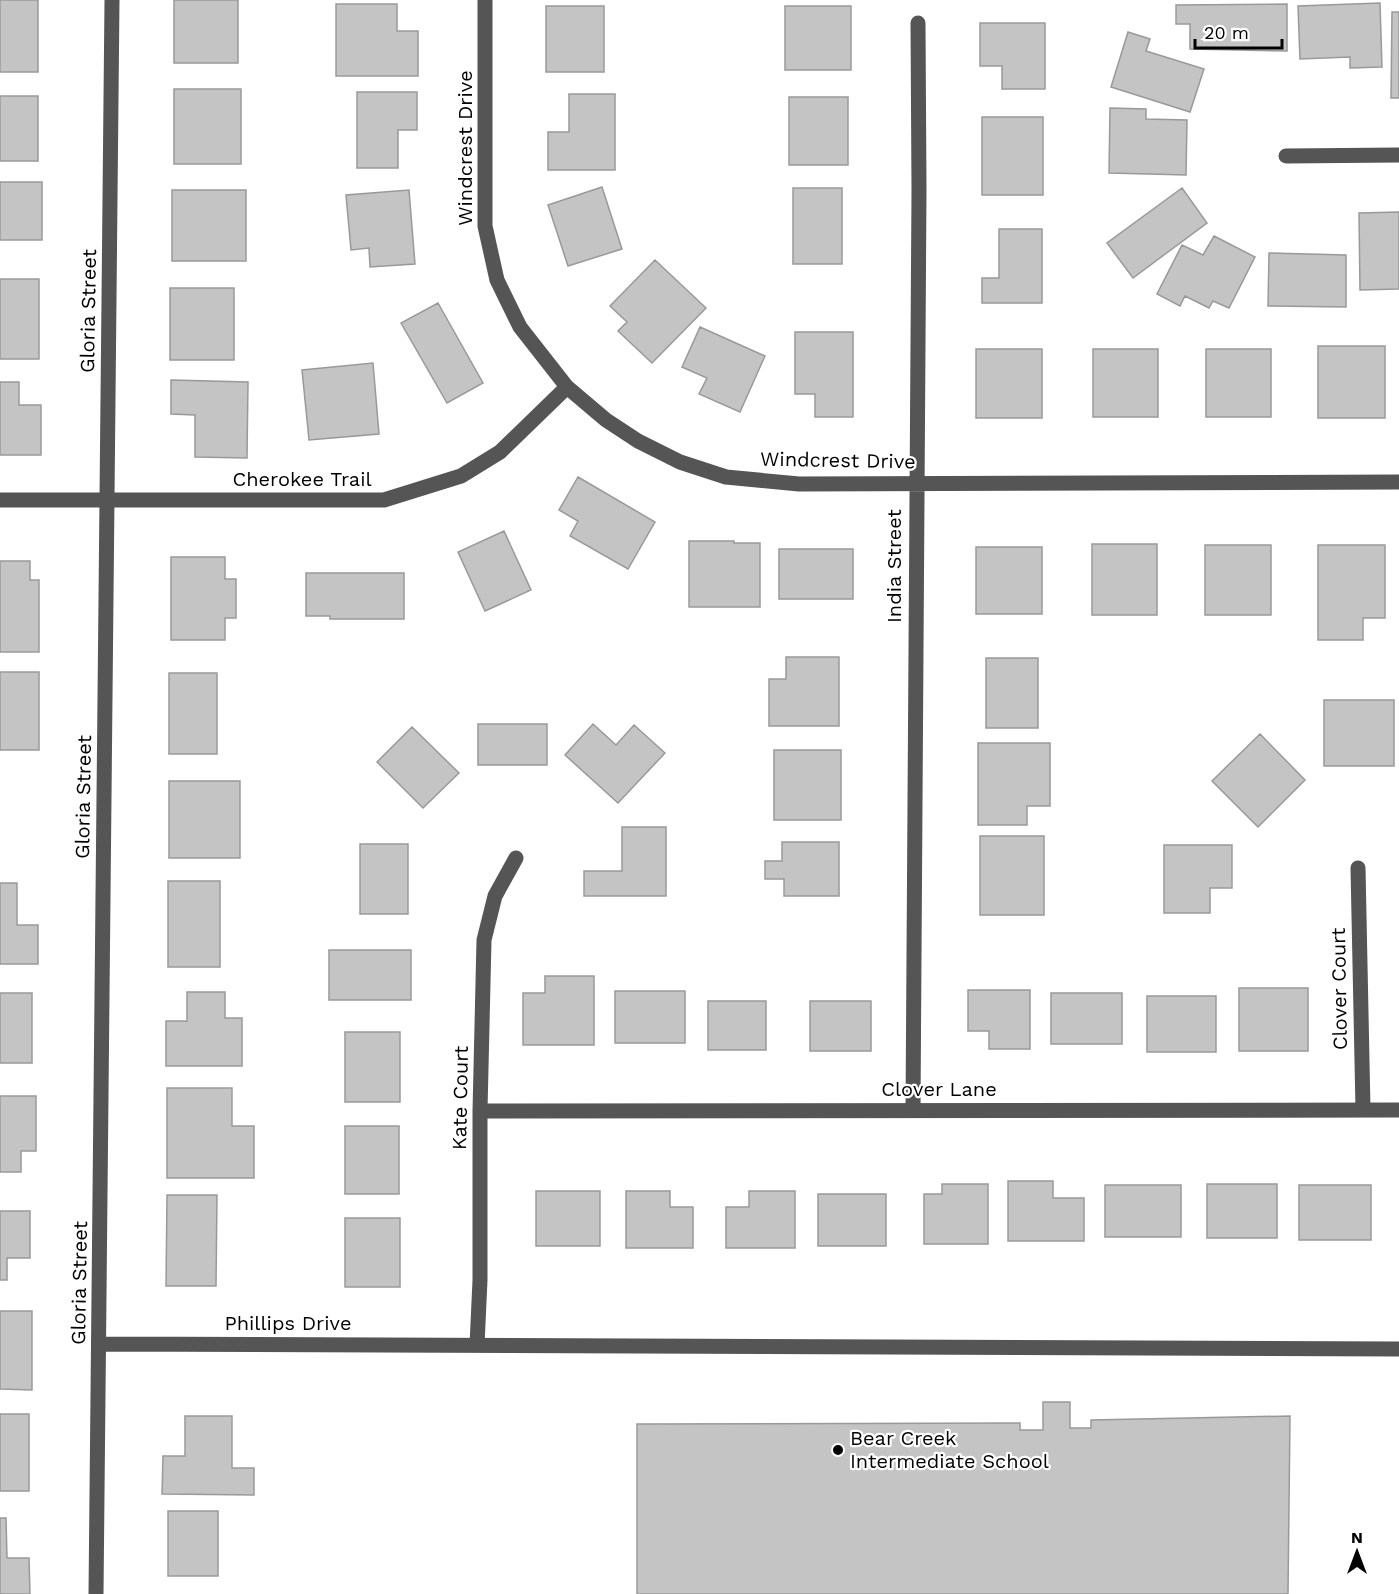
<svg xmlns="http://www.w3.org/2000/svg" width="1399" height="1594" viewBox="0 0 1399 1594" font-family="'Work Sans',sans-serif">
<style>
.building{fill:#c4c4c4;stroke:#999;stroke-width:1.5}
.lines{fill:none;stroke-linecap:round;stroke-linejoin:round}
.minor{stroke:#555;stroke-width:15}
.poi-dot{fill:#000;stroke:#fff;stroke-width:2}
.labels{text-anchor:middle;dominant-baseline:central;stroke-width:4.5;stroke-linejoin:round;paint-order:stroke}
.street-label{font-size:20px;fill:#000;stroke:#fff}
.poi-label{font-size:20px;fill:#000;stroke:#fff;text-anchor:start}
</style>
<rect width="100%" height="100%" fill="#fff"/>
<path class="building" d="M0,0H38V72H0Z
M174,0H238V63H174Z
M1380,3L1382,67L1350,68V57L1300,59L1298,6Z
M336,4H397V31H418V76H336Z
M1287,4V51L1190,49V24H1176V5Z
M546,6H604V72H546Z
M785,6H851V70H785Z
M1392,12H1399V98H1391Z
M980,23H1045V89H1002V66H980Z
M1128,32L1150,39L1146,51L1204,69L1190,112L1111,87Z
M174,89H241V164H174Z
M357,92H417V130H398V168H357Z
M569,94H615V170H548V132H569Z
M0,96H38V161H0Z
M789,97H848V165H789Z
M1110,108L1146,109V119L1187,120L1186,175L1109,173Z
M982,117H1043V195H982Z
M0,182H42V240H0Z
M602,187L622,249L568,266L548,205Z
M793,188H842V264H793Z
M1182,188L1207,223L1133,278L1107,243Z
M172,190H246V261H172Z
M409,190L415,264L370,267L369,248L351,250L346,195Z
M1399,212V289L1360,290L1359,213Z
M999,229H1042V303H982V278H999Z
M1214,236L1255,257L1229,308L1213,301L1209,308L1185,296L1180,306L1157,294L1182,245L1203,255Z
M1269,253L1346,255V307L1268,306Z
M655,260L706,308L652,363L618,331L627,322L610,306Z
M0,279H39V359H0Z
M170,288H234V360H170Z
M438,303L483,383L447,403L401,323Z
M700,327L765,356L740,412L699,394L707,378L682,367Z
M795,332H853V417H815V394H795Z
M1318,346H1385V418H1318Z
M976,349H1042V418H976Z
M1093,349H1158V417H1093Z
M1206,349H1271V417H1206Z
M373,363L379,434L309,440L302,370Z
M171,380L248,382L247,458L195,457V415L171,414Z
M0,382H19V405H41V455H0Z
M578,477L655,522L628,569L570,536L578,521L559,510Z
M504,531L531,590L485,611L458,552Z
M689,541H734V543H760V607H689Z
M1092,544H1157V615H1092Z
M1205,545H1271V615H1205Z
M1318,545H1385V618H1363V640H1318Z
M976,547H1042V614H976Z
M779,549H853V599H779Z
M171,557H225V579H236V618H225V640H171Z
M0,561H30V580H39V652H0Z
M306,573H404V619H330V616H306Z
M786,657H839V726H769V679H786Z
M986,658H1038V728H986Z
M0,672H39V750H0Z
M169,673H217V754H169Z
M1324,700H1394V766H1324Z
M478,724H547V765H478Z
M593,724L616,745L634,725L665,753L618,803L565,755Z
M412,727L459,773L423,808L377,762Z
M1260,734L1305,780L1258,827L1212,781Z
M978,743H1050V806H1027V825H978Z
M774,750H841V820H774Z
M169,781H240V858H169Z
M622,827H666V896H584V871H622Z
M980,836H1044V915H980Z
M782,842H839V896H784V879H765V861H782Z
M360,844H408V914H360Z
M1164,845H1232V888H1210V913H1164Z
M168,881H220V967H168Z
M0,883H17V925H38V964H0Z
M329,950H411V1000H329Z
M545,976H594V1045H523V993H545Z
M1239,988H1308V1051H1239Z
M968,990H1030V1049H989V1031H968Z
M615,991H685V1043H615Z
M187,992H225V1018H242V1066H166V1021H187Z
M0,993H32V1063H0Z
M1051,993H1122V1044H1051Z
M1147,996H1216V1052H1147Z
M708,1001H766V1050H708Z
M810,1001H871V1051H810Z
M345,1032H400V1102H345Z
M167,1088H232V1126H254V1178H167Z
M0,1096H36V1151H21V1172H0Z
M345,1126H399V1194H345Z
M1008,1181H1053V1198H1084V1241H1008Z
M942,1184H988V1244H924V1194H942Z
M1207,1184H1277V1238H1207Z
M1105,1185H1181V1237H1105Z
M1299,1185H1371V1240H1299Z
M536,1191H600V1246H536Z
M626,1191H670V1207H693V1248H626Z
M749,1191H795V1248H726V1207H749Z
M818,1194H886V1246H818Z
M167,1195H217L216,1286H166Z
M0,1211H30V1258H7V1280H0Z
M345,1218H400V1287H345Z
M0,1311H32V1390L0,1389Z
M1043,1402H1070V1428H1091V1420L1290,1416L1288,1594H637V1424L1020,1423V1430H1043Z
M0,1414H29V1491H0Z
M185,1416H232V1468H254V1495L162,1494L163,1456H185Z
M168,1511H218V1576H168Z
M0,1518H6L7,1558H29L30,1594H0Z"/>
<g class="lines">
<path class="minor" d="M485,0V226L497,280L520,327L567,387L606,420L638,441L680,462L726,477L799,484L1399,482
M1286,156L1399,155
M0,500H384L461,476L500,452L567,387
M1358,868L1363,1109
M913,1110L919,190L918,23
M480,1111L1399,1110
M99,1344L1399,1349
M477,1345L480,1280V1111L484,940L495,896L516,858
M96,1594L112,0"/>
</g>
<circle class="poi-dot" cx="838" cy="1450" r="6"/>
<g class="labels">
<g class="street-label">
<text transform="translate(465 148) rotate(-90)">Windcrest Drive</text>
<text transform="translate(88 311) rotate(-89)">Gloria Street</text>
<text transform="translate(838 460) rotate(1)">Windcrest Drive</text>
<text x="302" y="479">Cherokee Trail</text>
<text transform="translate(894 566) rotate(-90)">India Street</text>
<text transform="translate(83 797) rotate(-89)">Gloria Street</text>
<text transform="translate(1339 989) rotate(-91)">Clover Court</text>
<text x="939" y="1089">Clover Lane</text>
<text transform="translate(460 1098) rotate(-89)">Kate Court</text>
<text transform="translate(79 1283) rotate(-89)">Gloria Street</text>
<text x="288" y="1323">Phillips Drive</text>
</g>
<g class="poi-label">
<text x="850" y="1438">Bear Creek<tspan x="850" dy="23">Intermediate School</tspan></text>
</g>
</g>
<g transform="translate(1357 1552)" stroke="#ffffff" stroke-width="4.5" paint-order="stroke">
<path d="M0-4.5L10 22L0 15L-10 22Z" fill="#000000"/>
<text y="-9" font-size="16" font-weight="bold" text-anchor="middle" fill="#000000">N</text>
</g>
<path d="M1195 39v9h87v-9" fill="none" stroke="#000000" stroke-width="3"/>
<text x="1204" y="39" font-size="18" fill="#000000" stroke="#ffffff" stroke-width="4.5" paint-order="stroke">20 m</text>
</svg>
